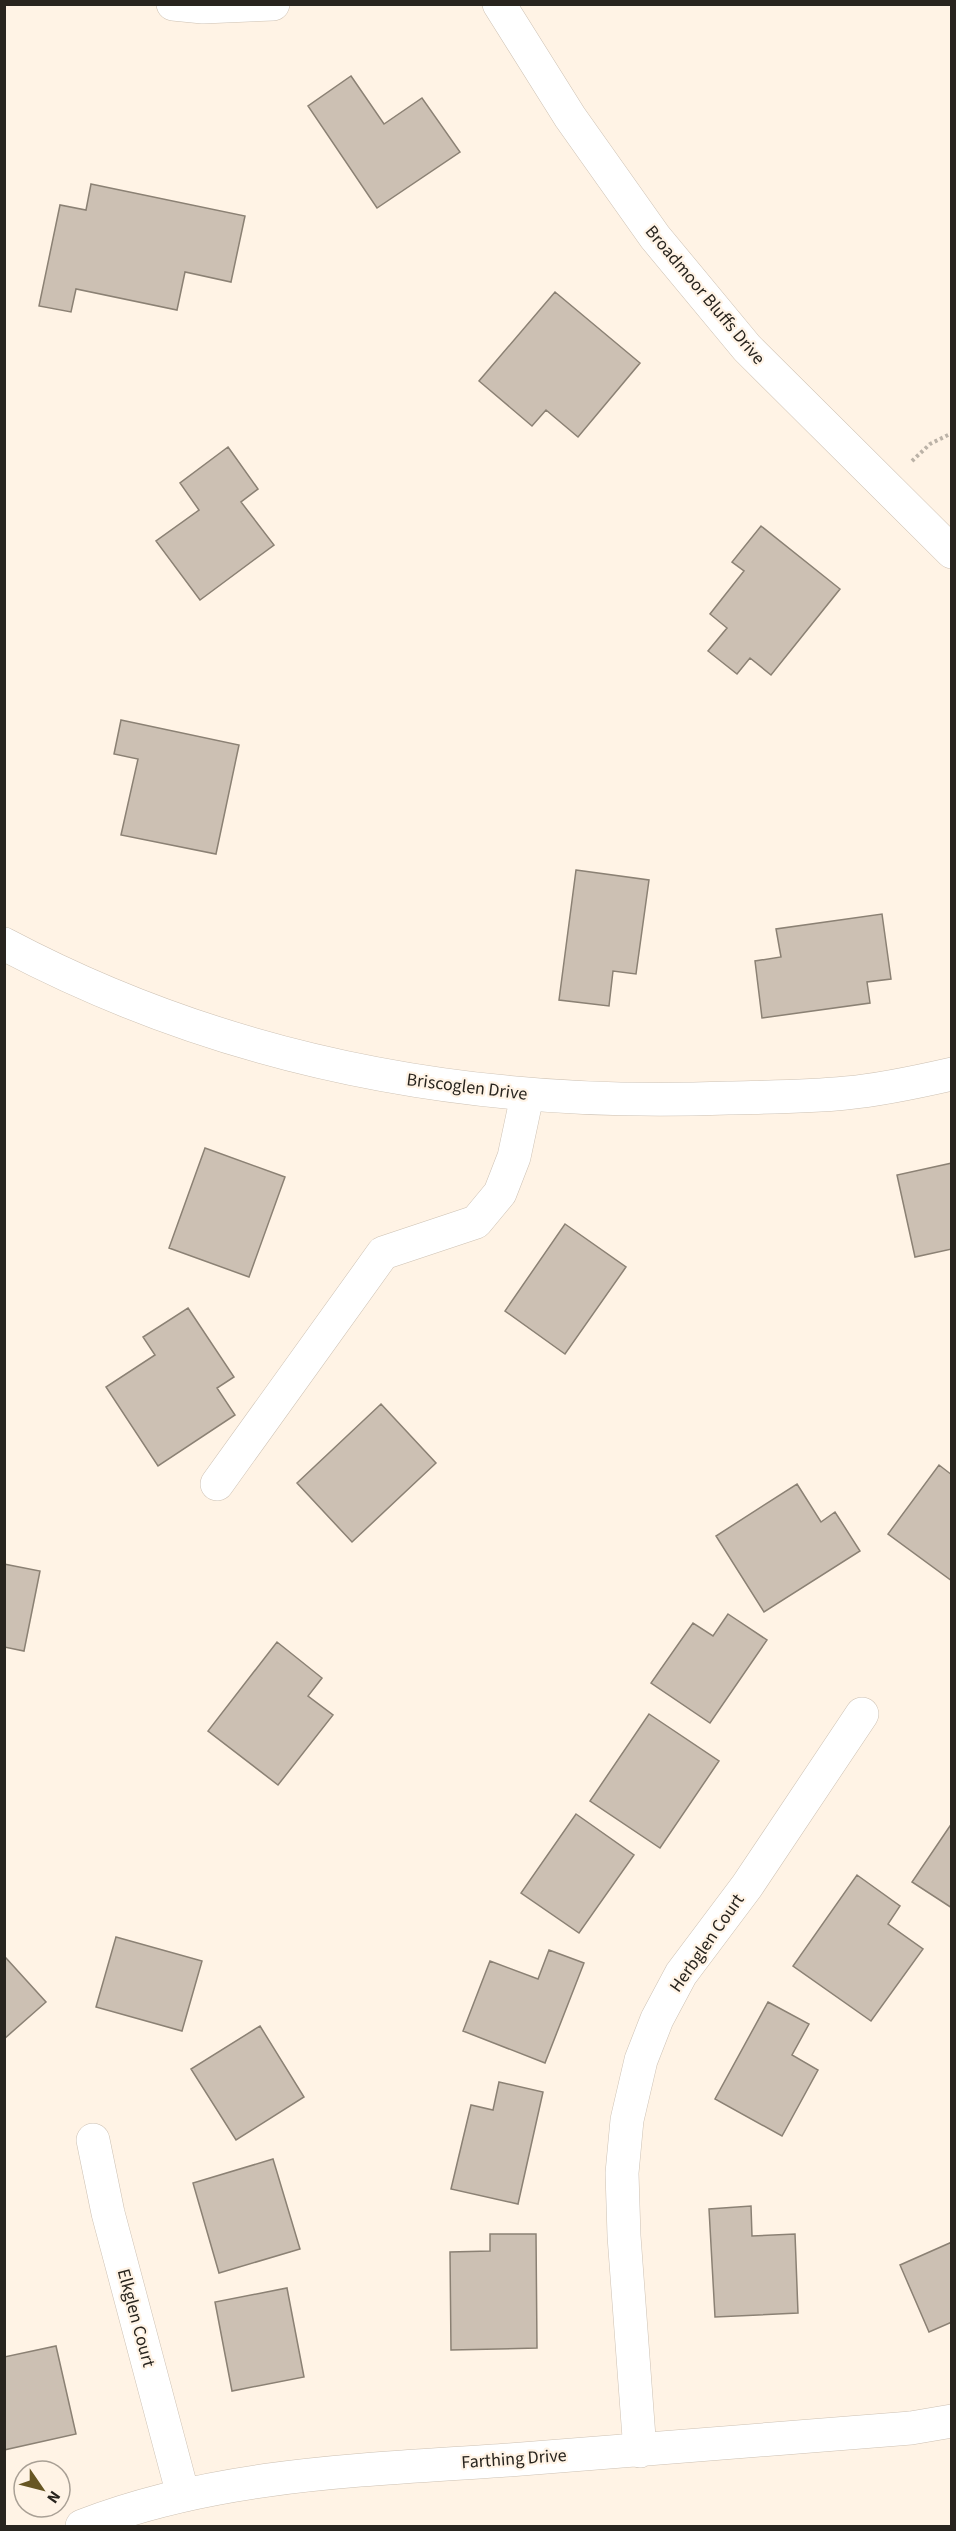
<svg xmlns="http://www.w3.org/2000/svg" width="956" height="2531" viewBox="0 0 956 2531" font-family="'Source Sans 3',sans-serif">
<style>
.building{fill:#ccc0b3;stroke:#8b8174;stroke-width:1.5}
.lines{fill:none;stroke-linecap:round;stroke-linejoin:round}
.minor-casing{stroke:#cdc1b3;stroke-width:34}
.path{stroke:#bbb2a7;stroke-width:4;stroke-dasharray:3 3;stroke-linecap:butt}
.minor{stroke:#fff;stroke-width:33}
.labels{text-anchor:middle;dominant-baseline:central;stroke-width:4.5;stroke-linejoin:round;paint-order:stroke}
.street-label{font-size:18px;fill:#28241e;stroke:#fff3e5}
</style>
<rect width="100%" height="100%" fill="#fff3e5"/>
<path class="building" d="M351,76L384,124L422,98L460,152L377,208L308,106Z
M91,184L245,216L231,282L185,272L177,310L76,289L71,312L39,306L60,205L86,210Z
M555,292L640,363L578,437L546,410L532,426L479,381Z
M228,447L258,489L241,502L274,545L200,600L156,541L199,510L180,483Z
M761,526L840,589L771,675L750,658L737,674L708,651L727,628L710,614L744,571L732,562Z
M121,720L239,745L216,854L121,835L138,759L114,754Z
M576,870L649,880L636,974L613,971L609,1006L559,1000Z
M882,914L891,979L867,982L870,1003L762,1018L755,961L781,957L776,929Z
M205,1148L285,1177L249,1277L169,1248Z
M952,1163V1249L915,1257L897,1175Z
M565,1224L626,1267L565,1354L505,1311Z
M188,1308L234,1377L217,1388L235,1415L158,1466L106,1387L155,1355L143,1337Z
M381,1404L436,1463L352,1542L297,1483Z
M939,1465L952,1475V1581L888,1534Z
M797,1484L821,1522L835,1512L860,1551L764,1612L716,1536Z
M4,1564L40,1571L24,1651L4,1647Z
M728,1614L767,1640L710,1723L651,1683L693,1623L713,1636Z
M277,1642L322,1678L308,1696L333,1715L278,1785L208,1731Z
M649,1714L719,1761L660,1848L590,1801Z
M576,1814L634,1855L579,1933L521,1893Z
M952,1823V1908L912,1882Z
M857,1875L900,1906L888,1924L923,1949L871,2021L793,1966Z
M116,1937L202,1961L182,2031L96,2007Z
M549,1950L584,1963L545,2063L463,2031L490,1961L538,1979Z
M6,1958L46,2002L4,2039V1959Z
M768,2002L809,2024L792,2055L818,2070L782,2136L715,2099Z
M260,2026L304,2097L236,2140L191,2069Z
M499,2082L543,2092L518,2204L451,2189L471,2105L493,2110Z
M273,2159L300,2249L219,2273L193,2183Z
M751,2206L752,2236L795,2234L798,2313L715,2317L709,2209Z
M490,2234H536L537,2348L451,2350L450,2252L490,2251Z
M952,2242V2322L929,2332L900,2265Z
M287,2288L304,2377L232,2391L215,2302Z
M56,2346L76,2434L4,2450V2357Z"/>
<g class="lines">
<defs>
<path id="minor" d="M173,4L203,7L273,4
M499,4L570,117L655,237L747,348L952,552
M4,944C229,1063 475,1108 728,1098C767,1097 807,1097 846,1093C881,1090 917,1082 952,1074
M217,1484L383,1253L476,1222L500,1193L514,1157L527,1096
M93,2140L108,2213L183,2495
M640,2451L624,2236L622,2173L627,2120L641,2060L657,2019L681,1974L747,1886L862,1714
M82,2526C218,2473 366,2470 509,2460C643,2450 777,2439 911,2428L952,2421"/>
</defs>
<use href="#minor" class="minor-casing"/>
<path class="path" d="M912,461L930,444L952,433"/>
<use href="#minor" class="minor"/>
</g>
<g class="labels">
<g class="street-label">
<text transform="translate(705 295) rotate(50)">Broadmoor Bluffs Drive</text>
<text transform="translate(467 1087) rotate(7)">Briscoglen Drive</text>
<text transform="translate(707 1943) rotate(-55)">Herbglen Court</text>
<text transform="translate(136 2318) rotate(75)">Elkglen Court</text>
<text transform="translate(514 2459) rotate(-4)">Farthing Drive</text>
</g>
</g>
<rect width="956" height="2531" fill="none" stroke="#28241e" stroke-width="12"/>
<g transform="translate(42 2489) rotate(125)"><circle r="28" fill="#fff3e5" stroke="#a9a095" stroke-width="1.5"/>
<path d="M0-4.5L10 22L0 15L-10 22Z" fill="#675623"/>
<text y="-9" font-size="16" font-weight="bold" text-anchor="middle" fill="#28241e">N</text>
</g>
</svg>
